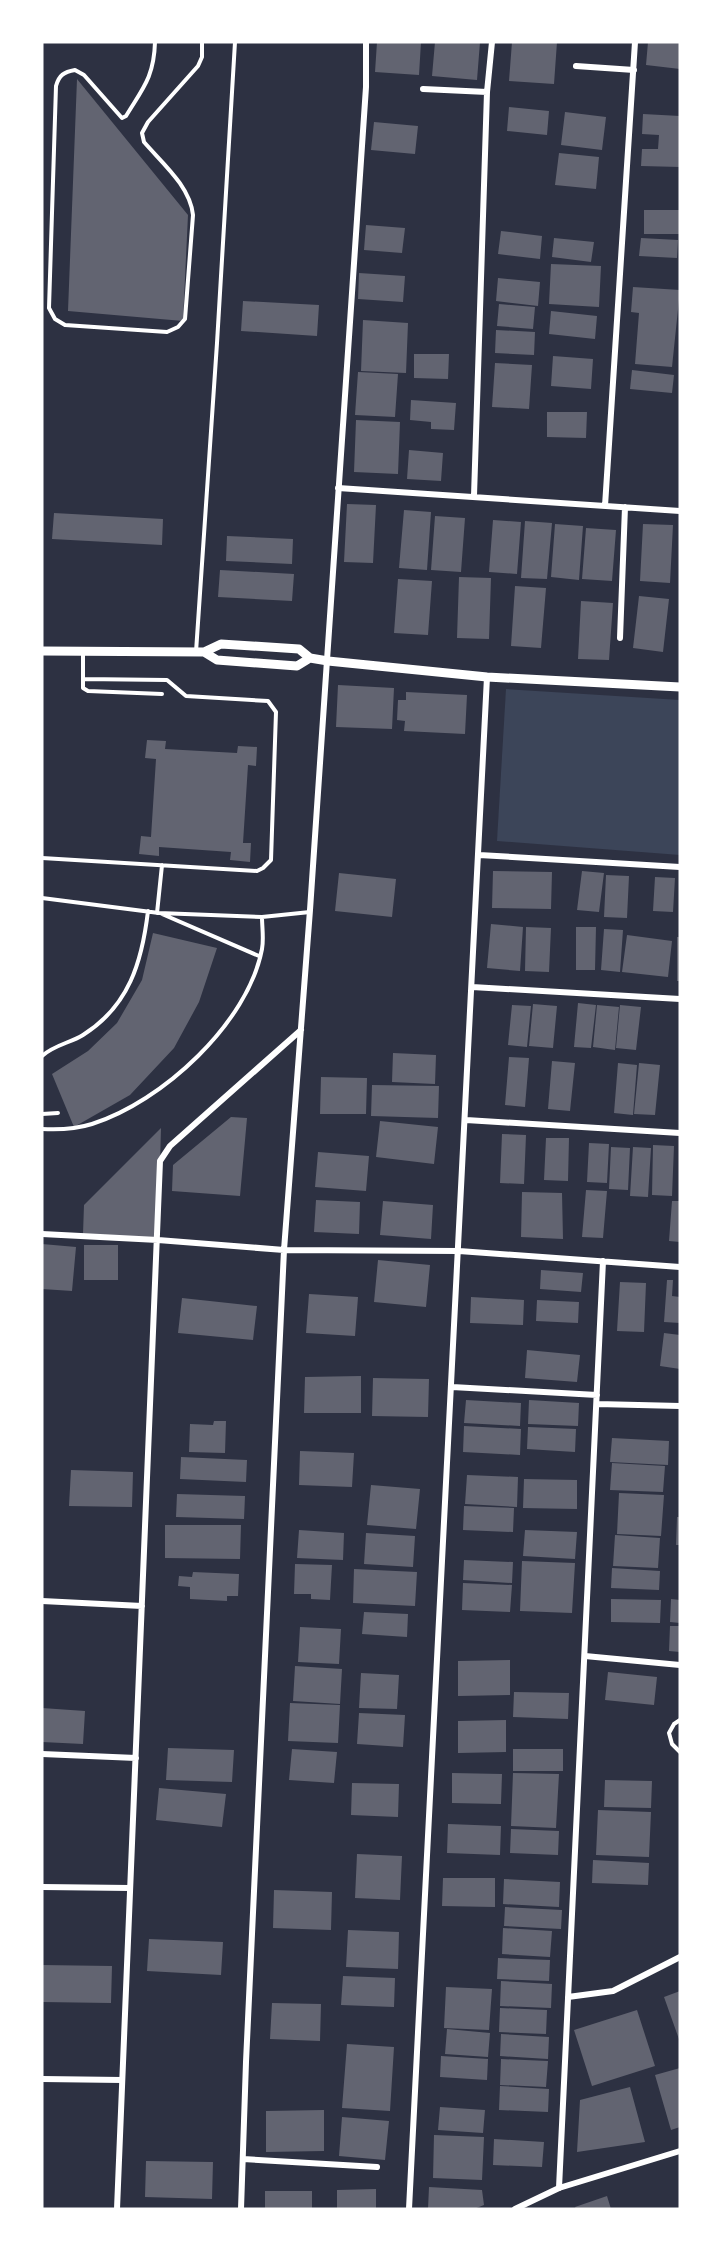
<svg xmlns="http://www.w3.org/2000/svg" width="722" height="2251" viewBox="0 0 722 2251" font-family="'DM Sans',sans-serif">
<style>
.green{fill:#3c4559}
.building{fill:#626471}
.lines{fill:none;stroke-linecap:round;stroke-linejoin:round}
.service{stroke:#fff;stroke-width:4}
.minor{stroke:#fff;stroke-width:6}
.tertiary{stroke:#fff;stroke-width:9}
</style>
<rect width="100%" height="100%" fill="#2d3142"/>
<path class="green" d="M506,689L680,700V855L497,841Z"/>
<path class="building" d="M377,42H421L419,75L375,72Z
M435,42H480L477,80L432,76Z
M512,42H557L554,84L509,81Z
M648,42H680V69L646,65Z
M77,79L188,215L183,321L68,311Z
M509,107L549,111L547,135L507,131Z
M565,112L606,117L602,150L561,145Z
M643,114L680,116V167L641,166L642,149H658L659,135L642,134Z
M374,122L418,126L415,154L371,150Z
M559,153L599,157L596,189L555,185Z
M644,210H680V234H644Z
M366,225L405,228L402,253L364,250Z
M501,231L542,236L540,259L498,254Z
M554,238L594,242L591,262L552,257Z
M641,238L678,240L677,258L639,256Z
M551,264L601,266L599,307L549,304Z
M359,273L405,276L403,302L358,299Z
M498,278L540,282L538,306L496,301Z
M633,287L680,290L672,367L635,364L639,313L631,312Z
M243,301L319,305L317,336L241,331Z
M499,304L535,307L533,329L497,326Z
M551,311L597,316L595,339L549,334Z
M363,320L408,323L406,373L361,371Z
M496,330L535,332L534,355L495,353Z
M414,354H449L448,379L414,378Z
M553,356L593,359L591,389L551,386Z
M495,363L532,365L529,409L492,407Z
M632,370L674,375L672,393L630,389Z
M358,372L398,374L395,417L355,415Z
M411,400L456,403L454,430L431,429V422L410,420Z
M547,412H587L586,438L547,437Z
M356,420L400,422L398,474L354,472Z
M409,450L443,453L441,481L407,479Z
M347,504L376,505L373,563L344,562Z
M404,510L431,512L427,570L399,568Z
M54,513L163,519L162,545L52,539Z
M435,516L465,518L461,572L431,570Z
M493,520L521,522L517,574L489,572Z
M525,521L552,523L547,579L521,578Z
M555,524L583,526L579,580L551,577Z
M643,524L673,525L670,583L640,581Z
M586,528L616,530L612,581L582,579Z
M227,536L293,539L292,564L226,561Z
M220,570L294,574L292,601L218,597Z
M459,577L491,578L489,639L457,638Z
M398,579L432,581L428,635L394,633Z
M515,586L546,588L541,648L511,646Z
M639,596L669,599L663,652L633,648Z
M581,601L613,603L609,660L578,659Z
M338,685L394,688L392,729L336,727Z
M406,692L467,695L465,734L404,731L405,721L397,720L398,700H406Z
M147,740L166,741L165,749L237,753L238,746L257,747L256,766L248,765L243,843H251L250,862L230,860L231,852L159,847V856L139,854L141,836L151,837L156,759L145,758Z
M493,871L552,872L551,909L492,908Z
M582,871L604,873L599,912L577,910Z
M339,873L396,879L392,917L335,911Z
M606,875L629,876L627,918L604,917Z
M655,877L675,878L673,912L653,911Z
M491,924L523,927L520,971L487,968Z
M526,927L551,928L549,972L525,971Z
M576,927H596L595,970H576Z
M604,929L623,930L620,972L601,970Z
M153,933L217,948L199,1002L174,1048L130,1095L74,1127L52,1074L88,1051L117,1023L142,980Z
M627,935L672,941L668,977L622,972Z
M677,937H680V981H677Z
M578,1003L596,1005L591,1048L574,1047Z
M533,1004L557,1006L553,1048L529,1046Z
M512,1005L531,1006L527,1047L508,1045Z
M597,1005L619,1007L615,1050L593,1047Z
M620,1005L641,1007L636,1050L616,1048Z
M393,1053L436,1055L435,1084L392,1082Z
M509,1057L529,1058L525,1107L505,1105Z
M552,1061L575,1063L570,1111L548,1109Z
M618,1063L637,1065L633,1115L614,1113Z
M639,1063L660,1065L655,1115L634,1114Z
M321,1077L367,1078L366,1114H320Z
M372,1085L439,1086L438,1118L371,1116Z
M231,1117L247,1118L240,1196L172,1191L173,1165Z
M380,1121L438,1127L434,1164L376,1157Z
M161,1128L158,1240L83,1234L84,1205Z
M502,1134L526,1135L524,1184L500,1183Z
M546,1138H569L568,1181L544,1180Z
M589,1143L609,1144L607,1183L587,1182Z
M653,1145L674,1146L672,1196L652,1195Z
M611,1147L630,1148L628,1190L609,1189Z
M633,1147L651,1148L648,1197L630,1196Z
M318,1152L369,1156L366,1191L315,1187Z
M586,1190L607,1191L603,1238L582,1237Z
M522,1192L562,1193L563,1239L521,1237Z
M316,1200L360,1202L359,1234L314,1232Z
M383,1201L433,1205L431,1239L380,1235Z
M672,1201H680V1242L669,1241Z
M42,1244L76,1247L72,1291L42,1289Z
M84,1245H118V1280H84Z
M378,1260L430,1265L426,1307L374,1302Z
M541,1270L583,1273L581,1292L540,1289Z
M667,1280H673L672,1296L680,1297V1323L664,1322Z
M620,1282L646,1283L644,1332L617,1331Z
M309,1294L358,1297L355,1336L306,1333Z
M471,1297L524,1300L523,1325L470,1323Z
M182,1298L257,1306L253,1340L178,1333Z
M537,1300L579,1302L578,1323L536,1321Z
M664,1333L680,1335V1369L660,1366Z
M527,1350L580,1355L577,1382L525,1378Z
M361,1376V1413H304L305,1377Z
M373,1378L429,1379L428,1417L372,1416Z
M466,1400L521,1403L520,1426L464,1423Z
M529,1400L579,1403L578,1426L528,1424Z
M214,1421H226L225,1453L189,1452L190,1424L213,1425Z
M464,1426L521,1429L520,1455L463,1452Z
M528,1427L576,1429L575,1452L527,1449Z
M612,1438L669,1441L668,1465L610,1462Z
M300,1451L354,1453L352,1487L299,1485Z
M181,1457L247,1460L246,1482L180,1479Z
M612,1463L665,1466L663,1492L610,1490Z
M71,1470L133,1472L132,1507L69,1506Z
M467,1475L518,1477L517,1507L465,1504Z
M524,1479L577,1480V1509L523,1508Z
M371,1485L420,1489L416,1529L367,1525Z
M619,1493L664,1495L661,1536L617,1534Z
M177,1494L245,1496L244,1519L176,1517Z
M464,1506L514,1508L513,1532L463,1530Z
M677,1517H680V1545H676Z
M165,1525H241L240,1559L165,1558Z
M299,1530L344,1533L343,1560L297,1558Z
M525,1530L577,1532L575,1559L523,1556Z
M366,1533L415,1536L413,1567L364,1564Z
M615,1535L660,1538L658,1568L613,1566Z
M464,1560L513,1562L512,1583L463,1580Z
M522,1561L575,1563L572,1613L520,1611Z
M295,1564L332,1565L330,1600L311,1599V1594H294Z
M612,1568L660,1571L659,1590L611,1588Z
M354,1569L417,1572L415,1606L353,1603Z
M193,1572L239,1574L238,1596H227V1601L190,1599V1587L178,1586L179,1576L192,1577Z
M463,1583L512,1585L510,1612L462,1610Z
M611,1599L661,1600L660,1623L611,1622Z
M671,1599L680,1600V1623L670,1622Z
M364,1612L408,1614L407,1637L362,1634Z
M670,1626H680V1652L669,1651Z
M300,1627L341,1629L339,1664L298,1662Z
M510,1660V1695L458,1696V1661Z
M295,1666L342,1669L340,1704L293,1701Z
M608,1672L657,1677L654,1705L605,1700Z
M361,1673L399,1675L397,1709L359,1708Z
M514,1692L569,1693L568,1719L513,1717Z
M290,1703L340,1705L338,1743L288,1741Z
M42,1708L85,1711L83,1744L42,1742Z
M359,1713L405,1715L403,1747L357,1744Z
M506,1720V1752L458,1753V1721Z
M168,1748L234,1750L232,1782L166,1780Z
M292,1749L337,1752L334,1783L289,1780Z
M513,1749H563V1771H513Z
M452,1773L502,1774L501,1804L452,1803Z
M513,1773L559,1774L556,1828L511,1826Z
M605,1780L652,1781L651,1808L604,1807Z
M352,1783L399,1784L398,1817L351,1815Z
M159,1788L226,1794L222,1827L156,1820Z
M598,1810L651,1812L649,1857L596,1855Z
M448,1824L501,1826L500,1855L447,1853Z
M511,1829L559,1831L558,1855L510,1853Z
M357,1854L402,1856L400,1900L355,1898Z
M593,1860L649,1863L648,1885L592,1883Z
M443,1878H495V1907L442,1906Z
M504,1879L560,1882L559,1907L503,1904Z
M274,1890L332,1892L331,1930L273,1928Z
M505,1907L562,1910L561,1929L504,1926Z
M503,1928L552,1931L550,1957L502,1954Z
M348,1930L399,1932L398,1969L346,1967Z
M149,1939L223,1942L221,1975L147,1971Z
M498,1958L550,1960L549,1981L497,1979Z
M42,1965L112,1966L111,2003L42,2002Z
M343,1976L395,1978L394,2007L341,2005Z
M501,1981L552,1984L551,2008L500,2006Z
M446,1987L492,1989L489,2030L444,2028Z
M680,1991V2042L664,1997Z
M272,2003L321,2004L320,2041L270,2039Z
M500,2008L547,2010L546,2034L499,2032Z
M637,2010L655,2066L592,2086L574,2030Z
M447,2029L490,2033L488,2057L445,2054Z
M501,2034L549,2037L548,2059L500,2056Z
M347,2044L394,2047L390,2111L342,2108Z
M441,2056L488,2059L487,2080L440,2077Z
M501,2059L548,2061L546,2087L500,2085Z
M680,2068V2127L671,2130L655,2075Z
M500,2086L549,2089L548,2112L499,2110Z
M630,2087L645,2142L577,2152L580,2100Z
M440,2107L485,2110L483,2133L438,2130Z
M324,2110V2151L266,2152V2111Z
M342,2117L389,2121L385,2160L339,2156Z
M434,2135L484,2137L482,2180L433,2178Z
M494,2139L544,2142L542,2167L493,2165Z
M146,2161L213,2162L212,2199L145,2197Z
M429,2187L482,2190L484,2205L474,2209H428Z
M376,2189V2209H337V2190Z
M265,2191H312V2209H265Z
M607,2196L611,2209H576L575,2207Z"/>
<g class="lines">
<path class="service" d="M155,42C154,77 143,88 126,116L122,118L84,75L75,70C64,72 59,75 56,86L49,308L55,319L65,325L167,332L178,327L185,319L193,215C190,186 162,163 144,142L142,133L148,122L198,66L202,57V42
M83,652V688L88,691L162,694
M196,652L217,343L235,42
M42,858L257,871L263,868L271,860L276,712L268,701L186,696L167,680L83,679
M42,898L159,913L262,917C262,927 264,939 262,949C248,1023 162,1102 92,1124C76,1129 59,1130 42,1129
M157,913L162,865
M162,914L259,956
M262,917L310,912
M42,1056C54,1045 70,1043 83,1035C129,1006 142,962 148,911
M42,1114L58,1113
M680,1720L674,1724L669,1733L672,1744L680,1752"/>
<path class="minor" d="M576,66L634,70
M423,89L487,92
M338,488L680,511
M474,496L487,92L492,42
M605,506L635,42
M620,638L625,507
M479,855L680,867
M472,987L680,999
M466,1120L680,1133
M42,1234L158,1240L284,1250L459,1251L680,1267
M452,1387L597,1395
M597,1404L680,1406
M42,1601L142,1606
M585,1656L680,1665
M42,1754L136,1758
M42,1887L130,1888
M568,1997L613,1991L680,1957
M42,2079L122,2080
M243,2159L377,2167
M559,2188L603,1261
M117,2209L160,1161L170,1146L301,1030
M241,2209L246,2062L284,1250L310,910L366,87V42
M409,2209L487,677
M515,2209L559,2188L680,2151"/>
<path class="tertiary" d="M42,651L204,652L221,644L299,649L310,658L328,661L487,677L680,687
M204,652L217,660L297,666L310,658"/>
</g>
<rect width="722" height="2251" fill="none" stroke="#ffffff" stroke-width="87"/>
</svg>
